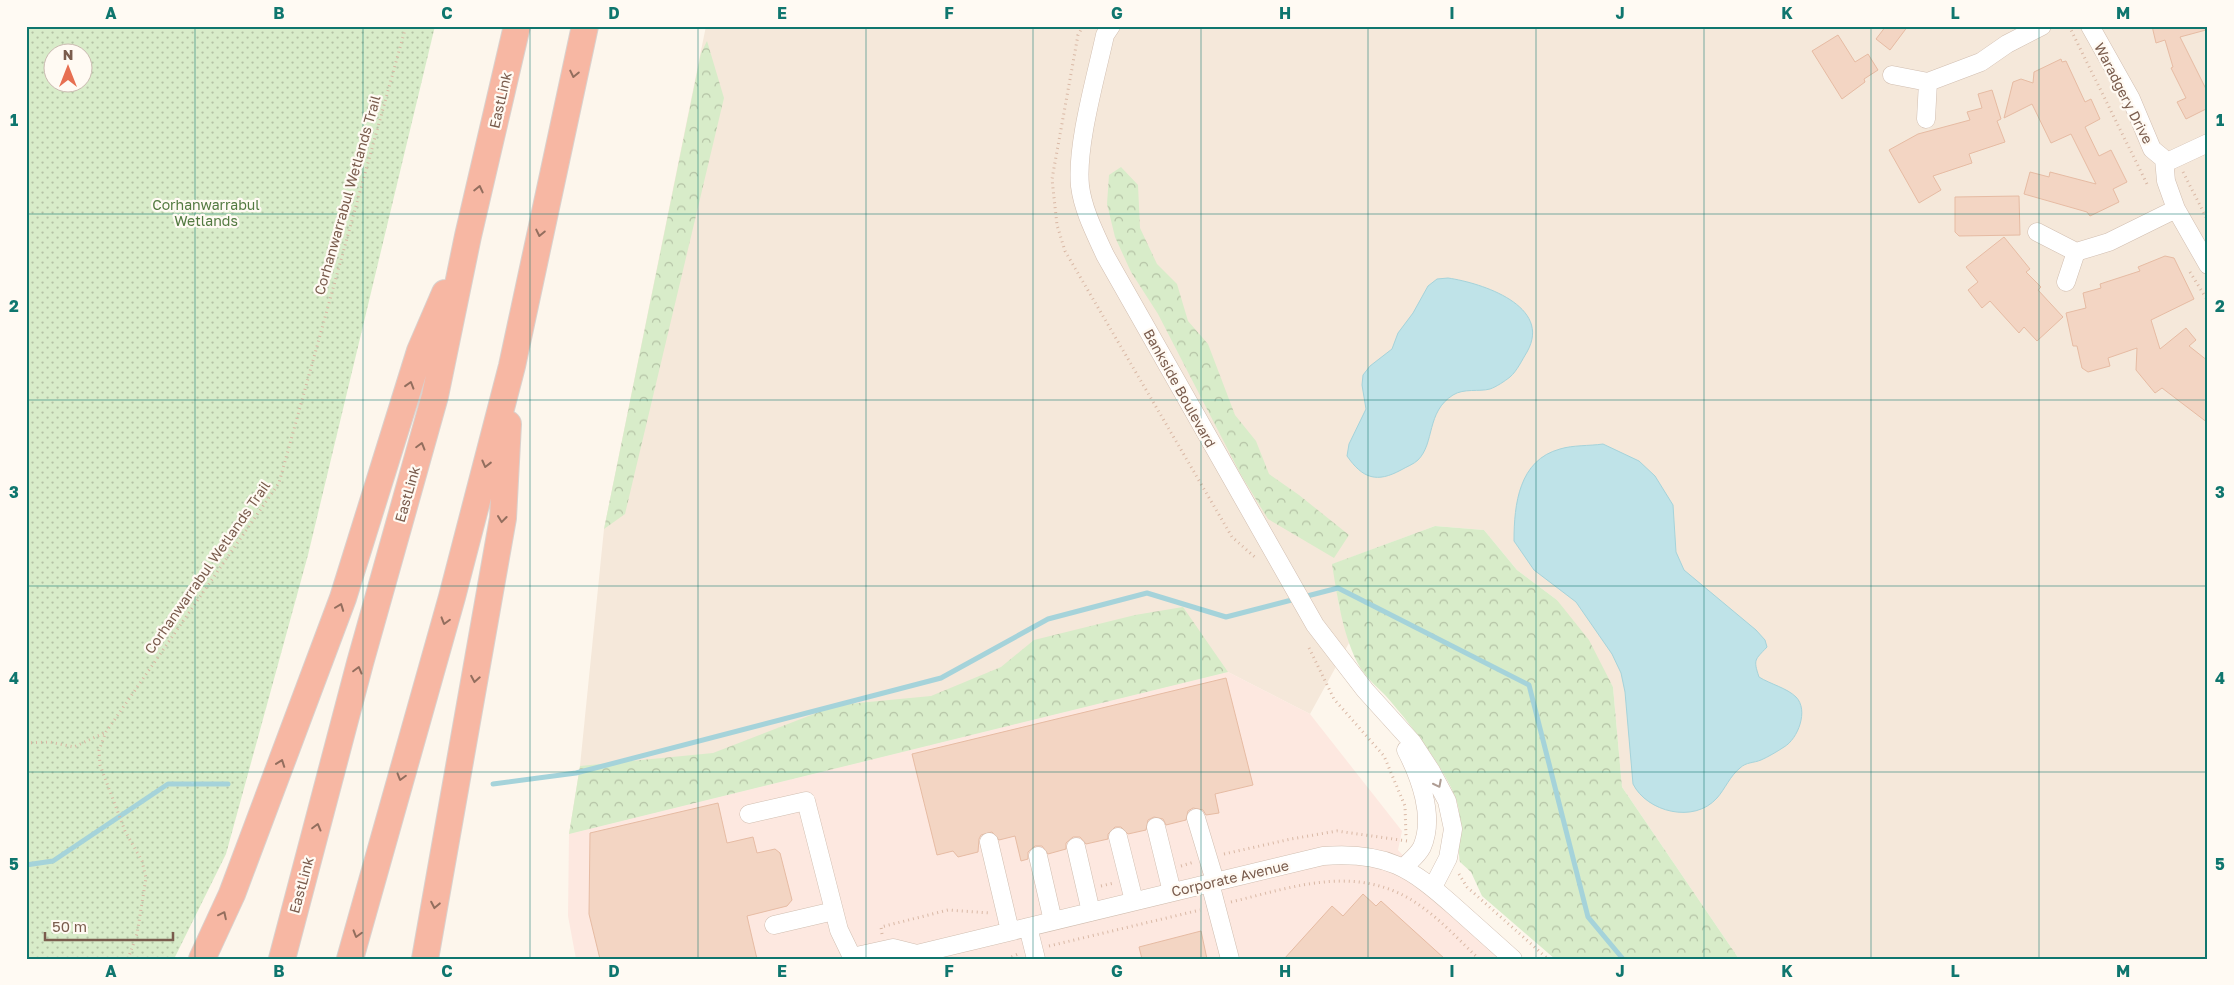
<svg xmlns="http://www.w3.org/2000/svg" width="2234" height="985" viewBox="0 0 2234 985" font-family="'Golos Text',sans-serif">
<style>
.residential{fill:#f5e8da}
.commercial{fill:#fde8e0}
.grass{fill:url(#grass-dots);fill-rule:evenodd}
.forest{fill:url(#forest-crowns)}
.water{fill:#bfe3e8;stroke:#a5d3da}
.lines{fill:none;stroke-linecap:round;stroke-linejoin:round}
.stream{stroke:#a5d3da;stroke-width:5}
.building{fill:#f3d5c3;stroke:#e6bba3}
.minor-casing{stroke:#d1beb0;stroke-width:19}
.highway-casing{stroke:#dad1cd;stroke-width:28}
.path{stroke:#d9b8a5;stroke-width:3;stroke-dasharray:1 4;stroke-linecap:butt}
.minor{stroke:#fff;stroke-width:18}
.highway{stroke:#f7b7a3;stroke-width:26}
.oneway{stroke:#936e5e}
.oneway2{stroke:#af9d94}
.grid{fill:none;stroke:#0f766e;stroke-width:1;stroke-opacity:0.55}
.labels{text-anchor:middle;dominant-baseline:central;stroke-width:4.5;stroke-linejoin:round;paint-order:stroke}
.street-label{font-size:14px;fill:#7a5c4d;stroke:#fffaf3}
.park-label{font-size:14px;fill:#537a41;stroke:#fffaf3}
.neatline{fill:none;stroke:#0f766e;stroke-width:2}
.grid-label{font-size:16px;text-anchor:middle;font-weight:bold;fill:#0f766e}
</style>
<defs>
<pattern id="grass-dots" width="8" height="8" patternUnits="userSpaceOnUse" patternTransform="scale(1.25)"><rect width="8" height="8" fill="#d8ecc9"/><path d="M2 2h.1M6 6h.1" fill="none" stroke="#b4c2a5" stroke-width="1.8" stroke-linecap="round"/></pattern>
<pattern id="forest-crowns" width="20" height="18" patternUnits="userSpaceOnUse" patternTransform="scale(1.25)"><rect width="20" height="18" fill="#d8ecc9"/><path d="M2 6a3 3 0 1 1 6 0M12 15a3 3 0 1 1 6 0" fill="none" stroke="#b4c2a5"/></pattern>
</defs>
<rect width="100%" height="100%" fill="#fdf6ec"/>
<path class="residential" d="M706,26H2208V959H1739L1622,787L1613,687L1557,600L1517,570L1484,530L1435,526L1333,564L1339,606L1352,646L1349,643L1310,714L1228,672L569,834L580,766L604,529Z"/>
<path class="commercial" d="M1228,672L1310,714L1402,831L1398,850L1427,882L1513,959H576L568,916L569,834Z"/>
<path class="grass" d="M26,26H435L308,555L226,854L174,959H26ZM52,52H82V82H52Z"/>
<path class="forest" d="M707,41L724,98L625,514L604,529L701,53Z
M1121,167L1138,185L1140,228L1157,264L1177,284L1188,321L1208,344L1235,415L1256,441L1269,474L1299,495L1349,535L1334,558L1268,519L1241,475L1158,314L1131,272L1115,237L1107,204L1109,175Z
M1435,526L1484,530L1517,570L1557,600L1589,640L1613,687L1622,787L1739,959H1555L1482,896L1471,872L1460,862C1456,842 1463,822 1457,802C1446,769 1408,721 1385,695C1378,688 1370,681 1364,673C1345,647 1338,602 1332,564Z
M1183,607L1228,672L569,834L580,766L713,753L837,705L931,696L1001,667L1034,640L1135,615Z"/>
<path class="water" d="M1448,278C1482,283 1553,306 1527,352C1522,360 1517,371 1510,377C1505,381 1496,387 1490,389C1479,392 1464,388 1453,395C1426,412 1435,443 1418,460C1414,464 1406,467 1401,470C1377,483 1363,479 1347,456L1349,444L1366,409L1362,385L1363,375L1370,366L1392,349L1398,333L1413,313L1428,286L1437,279Z
M1603,444L1639,461L1655,476L1673,505L1676,552L1684,570L1756,630L1765,640L1767,647C1755,660 1753,659 1759,677C1770,684 1787,688 1796,697C1809,710 1798,739 1784,747C1778,751 1768,757 1761,760C1754,763 1746,762 1740,768C1730,776 1725,789 1717,798C1694,824 1647,812 1633,784L1625,692L1621,673L1612,654L1576,602L1534,570L1514,541C1514,504 1519,460 1560,449C1573,445 1589,446 1603,444Z"/>
<g class="lines">
<path class="stream" d="M493,784L576,773L941,678L1048,619L1147,593L1226,617L1338,588L1529,685L1588,917L1623,959
M26,865L53,861L168,784H228"/>
</g>
<path class="building" d="M1886,26H1908L1890,50L1876,39Z
M2152,26H2205L2206,30L2180,37L2208,93V108L2186,119L2177,102L2186,98L2171,68L2173,67L2165,40L2156,43Z
M1838,35L1855,62L1868,54L1878,70L1864,79L1865,82L1842,99L1812,51Z
M2061,59L2062,62L2066,61L2085,102L2091,99L2100,119L2085,127L2099,156L2111,150L2127,182L2113,189L2119,202L2090,216L2087,212L2024,194L2030,172L2049,177L2050,172L2096,184L2071,134L2051,143L2032,104L2004,118L2013,82L2021,79L2033,83L2034,72Z
M1992,90L2001,119L1997,121L2005,142L1969,154L1972,163L1933,176L1941,190L1919,203L1889,150L1918,134L1970,120L1967,112L1982,108L1978,94Z
M2019,196L2020,235L1959,236L1955,232V197Z
M2004,237L2030,269L2026,272L2041,287L2038,290L2063,317L2037,341L2024,327L2019,333L1990,301L1982,308L1968,290L1978,282L1966,267Z
M2165,256L2174,258L2194,299L2151,320L2160,349L2186,328L2196,340L2189,346L2208,361V423L2162,388L2155,393L2136,370L2137,348L2108,358L2110,366L2088,372L2082,368L2077,346H2073L2066,313L2086,308L2083,293L2101,288L2100,284L2140,271L2138,267Z
M1226,678L1253,785L1215,794L1219,813L1206,815L1203,810L1193,808L1188,811L1186,820L1166,825L1163,819L1154,817L1148,820L1146,830L1128,834L1121,827H1115L1108,834V839L1086,844L1080,837H1073L1066,843V849L1048,854L1042,846H1035L1028,852V859L1021,861L1015,836L999,840L992,832L981,835L979,839L978,852L958,857L953,851L937,855L912,754Z
M718,803L727,843L753,837L757,853L775,849L780,853L792,900L787,906L747,916L757,959H600L589,914L590,833Z
M1363,894L1376,906L1381,901L1445,959H1284L1332,906L1343,916Z
M1201,931L1207,959H1142L1139,947Z"/>
<g class="lines">
<defs>
<path id="minor" d="M1111,26L1105,35C1096,77 1076,145 1080,186C1083,210 1095,233 1105,255L1315,625L1365,690L1412,742L1431,771L1447,801L1453,829L1448,858L1433,887
M2090,26L2131,99L2152,149L2164,159L2166,181L2176,209L2208,265
M1892,75L1928,82L1926,119
M1928,82L1981,62L2007,44L2042,26
M2165,163L2208,143
M2037,232L2076,252L2066,282
M2076,252L2109,242L2176,209
M749,814L806,801L839,930L853,959
M1196,818L1215,881
M1156,827L1172,892
M1118,837L1134,901
M989,842L1010,931
M1076,847L1091,912
M1038,856L1053,921
M1404,867C1410,861 1418,855 1422,847C1435,817 1420,777 1406,750
M1210,883L1230,959
M774,925L834,911
M1028,927L1036,959
M852,957L893,948L917,954L1323,856C1387,851 1411,868 1456,908C1475,925 1494,942 1513,959"/>
<path id="highway" d="M202,959L232,894L343,598L420,351L445,293
M282,959L360,663L435,396L468,236L517,26
M350,959L452,597L512,366L585,26
M425,959L503,518L508,424"/>
</defs>
<use href="#minor" class="minor-casing"/>
<use href="#highway" class="highway-casing"/>
<path class="path" d="M1083,26L1078,35L1052,179L1057,225L1065,251L1232,537L1257,559
M2069,26L2148,186
M2183,172L2208,221
M2190,272L2208,301
M1309,648L1334,699L1384,756L1405,806L1406,837
M26,743L50,742L74,747L106,732
M1224,854L1291,839L1337,831L1407,841
M1181,866L1194,862
M1459,874L1467,887L1548,959
M1101,886L1114,883
M1231,902C1297,886 1361,862 1422,907C1443,922 1461,942 1479,959
M882,934L881,927L948,910L990,913
M1049,946L1200,910
M128,959L137,934L146,878L142,861L125,831L100,765L99,750L106,732L279,483L406,26
M1007,959L1018,954"/>
<use href="#minor" class="minor"/>
<use href="#highway" class="highway"/>
</g>
<defs><path id="oneway-chevron" d="M-2-3.5L2.5 0L-2 3.5" fill="none" stroke-width="1.6" stroke-linecap="round" stroke-linejoin="round" transform="scale(1.25)"/></defs>
<g class="oneway">
<use href="#oneway-chevron" transform="translate(574 74) rotate(102)"/>
<use href="#oneway-chevron" transform="translate(479 189) rotate(-77)"/>
<use href="#oneway-chevron" transform="translate(540 233) rotate(102)"/>
<use href="#oneway-chevron" transform="translate(410 385) rotate(-73)"/>
<use href="#oneway-chevron" transform="translate(421 446) rotate(-74)"/>
<use href="#oneway-chevron" transform="translate(486 464) rotate(104)"/>
<use href="#oneway-chevron" transform="translate(502 519) rotate(97)"/>
<use href="#oneway-chevron" transform="translate(340 607) rotate(-69)"/>
<use href="#oneway-chevron" transform="translate(445 621) rotate(106)"/>
<use href="#oneway-chevron" transform="translate(358 670) rotate(-75)"/>
<use href="#oneway-chevron" transform="translate(475 679) rotate(100)"/>
<use href="#oneway-chevron" transform="translate(281 763) rotate(-70)"/>
<use href="#oneway-chevron" transform="translate(401 777) rotate(106)"/>
<use href="#oneway-chevron" transform="translate(317 827) rotate(-75)"/>
<use href="#oneway-chevron" transform="translate(435 905) rotate(101)"/>
<use href="#oneway-chevron" transform="translate(223 915) rotate(-64)"/>
<use href="#oneway-chevron" transform="translate(357 934) rotate(106)"/>
</g>
<use class="oneway2" href="#oneway-chevron" transform="translate(1438 784) rotate(63)"/>
<path class="grid" d="M195,26V959M363,26V959M530,26V959M698,26V959M866,26V959M1033,26V959M1201,26V959M1368,26V959M1536,26V959M1704,26V959M1871,26V959M2039,26V959M26,214H2208M26,400H2208M26,586H2208M26,772H2208"/>
<g class="labels">
<g class="street-label">
<text transform="translate(2124 93) rotate(63)">Waradgery Drive</text>
<text transform="translate(500 100) rotate(-77)">EastLink</text>
<text transform="translate(347 195) rotate(-74)">Corhanwarrabul Wetlands Trail</text>
<text transform="translate(1180 388) rotate(61)">Bankside Boulevard</text>
<text transform="translate(407 494) rotate(-74)">EastLink</text>
<text transform="translate(207 567) rotate(-55)">Corhanwarrabul Wetlands Trail</text>
<text transform="translate(1230 878) rotate(-13)">Corporate Avenue</text>
<text transform="translate(301 885) rotate(-75)">EastLink</text>
</g>
<g class="park-label">
<text x="206" y="204">Corhanwarrabul<tspan x="206" dy="16">Wetlands</tspan></text>
</g>
</g>
<rect width="2234" height="985" fill="none" stroke="#fffaf3" stroke-width="55"/>
<g transform="translate(68 68)"><circle r="24" fill="#fffaf3" stroke="#cabbb1"/>
<path d="M0-4L9 19L0 12L-9 19Z" fill="#e76f51"/>
<text y="-8" font-size="14" font-weight="bold" text-anchor="middle" fill="#7a5c4d">N</text>
</g>
<path d="M45 932v8h128v-8" fill="none" stroke="#7a5c4d" stroke-width="2.5"/>
<text x="52" y="932" font-size="15" fill="#7a5c4d" stroke="#fffaf3" stroke-width="4" paint-order="stroke">50 m</text>
<rect x="28" y="28" width="2178" height="930" class="neatline"/>
<g class="grid-label">
<text x="111" y="19">A</text>
<text x="279" y="19">B</text>
<text x="447" y="19">C</text>
<text x="614" y="19">D</text>
<text x="782" y="19">E</text>
<text x="949" y="19">F</text>
<text x="1117" y="19">G</text>
<text x="1285" y="19">H</text>
<text x="1452" y="19">I</text>
<text x="1620" y="19">J</text>
<text x="1787" y="19">K</text>
<text x="1955" y="19">L</text>
<text x="2123" y="19">M</text>
<text x="14" y="126">1</text>
<text x="2220" y="126">1</text>
<text x="14" y="312">2</text>
<text x="2220" y="312">2</text>
<text x="14" y="498">3</text>
<text x="2220" y="498">3</text>
<text x="14" y="684">4</text>
<text x="2220" y="684">4</text>
<text x="14" y="870">5</text>
<text x="2220" y="870">5</text>
<text x="111" y="977">A</text>
<text x="279" y="977">B</text>
<text x="447" y="977">C</text>
<text x="614" y="977">D</text>
<text x="782" y="977">E</text>
<text x="949" y="977">F</text>
<text x="1117" y="977">G</text>
<text x="1285" y="977">H</text>
<text x="1452" y="977">I</text>
<text x="1620" y="977">J</text>
<text x="1787" y="977">K</text>
<text x="1955" y="977">L</text>
<text x="2123" y="977">M</text>
</g>
</svg>
